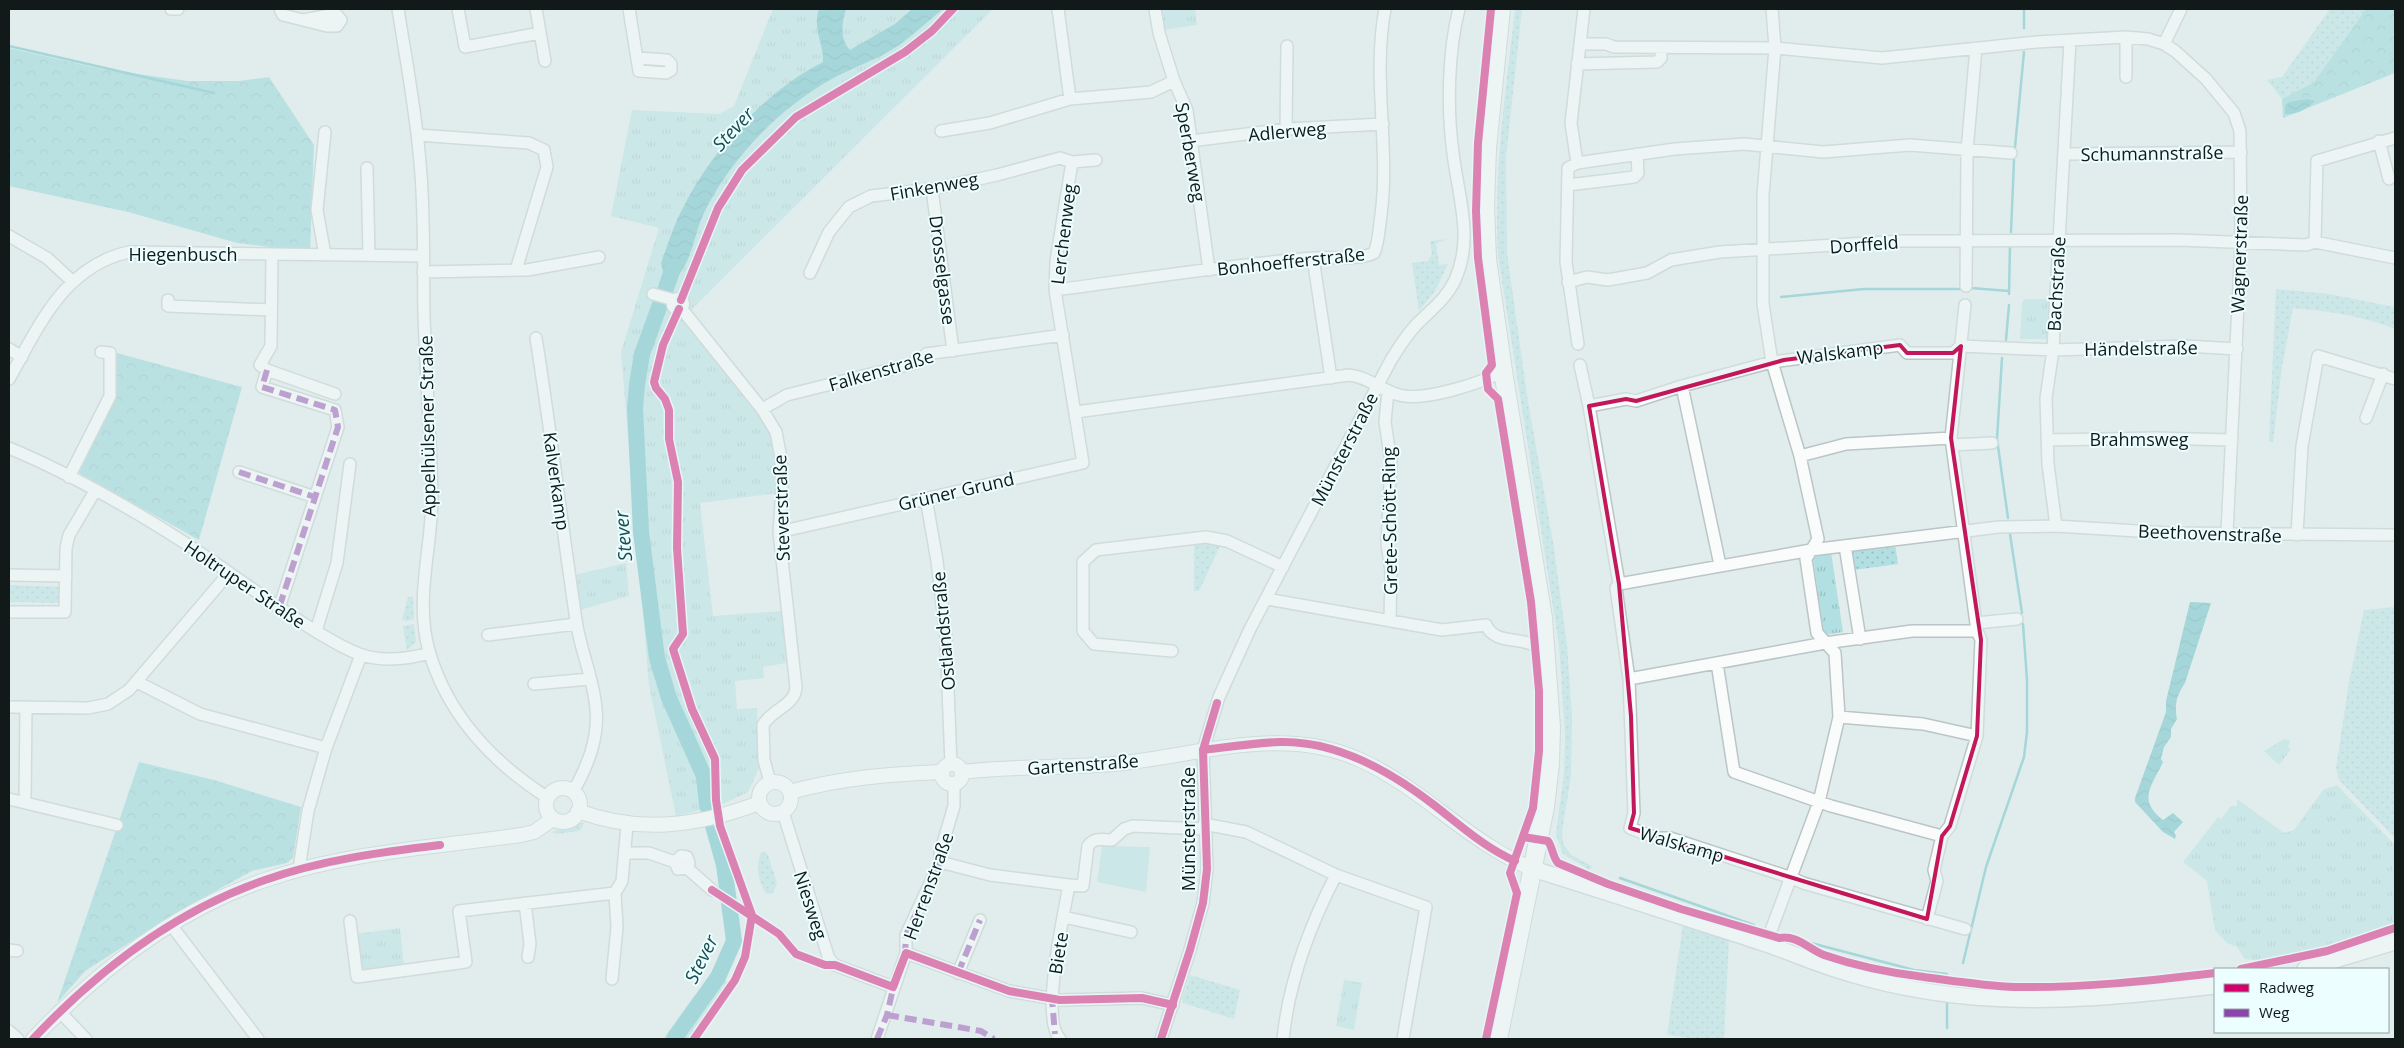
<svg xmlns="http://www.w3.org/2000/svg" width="2404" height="1048" viewBox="0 0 2404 1048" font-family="'Open Sans',sans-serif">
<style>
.grass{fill:url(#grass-dots)}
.forest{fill:url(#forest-crowns)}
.park{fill:url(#park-tufts)}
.garden{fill:#b1dfe2}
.water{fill:url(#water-waves)}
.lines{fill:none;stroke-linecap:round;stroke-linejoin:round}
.stream{stroke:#5bbbc0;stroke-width:2.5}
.river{stroke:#5bbbc0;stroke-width:16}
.minor-casing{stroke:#bbc5c5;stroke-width:14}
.tertiary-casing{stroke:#bbc5c5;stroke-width:16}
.secondary-casing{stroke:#bbc5c5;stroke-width:18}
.primary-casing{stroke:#bbc5c5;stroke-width:20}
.minor{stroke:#fafcfc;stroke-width:11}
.tertiary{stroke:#fafcfc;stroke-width:14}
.secondary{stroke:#fafcfc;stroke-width:15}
.primary{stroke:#fafcfc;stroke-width:18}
.quiet{stroke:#8e44ad;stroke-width:6;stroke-dasharray:12 6;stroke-linecap:butt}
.cycleway-casing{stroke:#ecfeff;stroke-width:11}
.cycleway{stroke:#d6006c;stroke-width:8}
.marked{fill:none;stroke:#c2185b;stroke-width:4;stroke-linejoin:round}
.labels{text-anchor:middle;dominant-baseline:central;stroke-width:4;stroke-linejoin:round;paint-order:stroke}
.street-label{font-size:18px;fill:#111919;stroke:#ecfeff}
.water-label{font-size:19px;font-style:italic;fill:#1a4e51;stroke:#ecfeff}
</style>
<defs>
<pattern id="grass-dots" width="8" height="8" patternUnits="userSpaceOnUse" patternTransform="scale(1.25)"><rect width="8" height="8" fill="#b1dfe2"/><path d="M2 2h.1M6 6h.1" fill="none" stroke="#97bfc1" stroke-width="1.8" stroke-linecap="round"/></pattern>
<pattern id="forest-crowns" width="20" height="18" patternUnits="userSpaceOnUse" patternTransform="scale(1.25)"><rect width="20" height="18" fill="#8ad2d6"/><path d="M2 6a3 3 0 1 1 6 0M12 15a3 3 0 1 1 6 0" fill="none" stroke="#76b4b7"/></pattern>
<pattern id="park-tufts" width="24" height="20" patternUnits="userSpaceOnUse" patternTransform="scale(1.25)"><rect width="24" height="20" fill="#b1dfe2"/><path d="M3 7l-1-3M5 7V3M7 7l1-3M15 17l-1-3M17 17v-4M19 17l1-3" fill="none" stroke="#97bfc1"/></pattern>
<pattern id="water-waves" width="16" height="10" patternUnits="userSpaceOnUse" patternTransform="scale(1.25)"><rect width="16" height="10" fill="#5bbbc0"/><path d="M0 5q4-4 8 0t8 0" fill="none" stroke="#4ea0a4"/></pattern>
</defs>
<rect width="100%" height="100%" fill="#e1eded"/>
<path class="grass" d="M1515,9H1522L1506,158L1507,253L1528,402L1553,542L1567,645L1572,716L1571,776L1562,832L1563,843L1571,855L1592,866L1590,870L1563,854L1556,834L1564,774L1565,734L1559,645L1498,255C1493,172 1506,90 1515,9Z
M2330,9H2366L2314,82L2282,99L2267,80L2282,77Z
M1449,239L1436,243L1439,265L1448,264L1435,291L1419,311L1412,263L1428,261L1432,254L1430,241Z
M2276,289L2329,294L2395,307V329C2364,316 2327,311 2293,308L2282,367L2273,442H2269Z
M1207,543L1220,546L1199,591H1194V545Z
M1895,543L1898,564L1854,570L1851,549Z
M9,585L63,587L62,603L9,602Z
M408,597H413L414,619L407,621L402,620Z
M2395,607V838L2339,780L2336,768L2349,682L2364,610Z
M414,624L416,642L407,650L403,626Z
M578,823H584L580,831L557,834L552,832Z
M765,852L768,855L777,883L773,893L767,894C759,886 755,864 761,853Z
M1683,924L1729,940L1724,1039H1698L1667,1035Z
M1190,975L1240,990L1234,1019L1183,1003L1182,999Z"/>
<path class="forest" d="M2366,9H2395V73L2283,118L2282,99L2314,82Z
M9,48L102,69L188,81H239L269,77L314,145L310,252L237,243L128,212L9,186Z
M113,352L242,387L199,540L79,473L116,396Z
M139,762L214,780L301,807L293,858L287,863L252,871L179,911L85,971L57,1003Z"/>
<path class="park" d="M773,9H993L685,316L757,409L773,436L778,493L700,503L713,616L782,611L786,663L763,667L764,678L735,681L737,709L757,708L759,768L748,792L719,806L676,816L649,685L621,352L659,228L611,216L632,110L719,114L734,106Z
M1160,9H1195L1197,25L1163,30Z
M2025,299H2053L2048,339H2020L2022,303Z
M1831,552L1843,632L1824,635L1813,557Z
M626,563L629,596L580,610L574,575Z
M2284,739L2290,741L2288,747L2291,749L2279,765L2264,751Z
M2337,785L2395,845V924L2344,942L2255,965L2254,960L2245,959L2237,947L2227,943L2215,930L2207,881L2183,862L2218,817L2221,819L2231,806H2237V799L2284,833L2294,830L2323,790Z
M400,928L404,966L361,972L356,934Z
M716,976L736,986L698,1039H663L693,997Z
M1344,980L1362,983L1354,1030L1336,1026Z"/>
<path class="garden" d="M1102,846L1150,847L1146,892L1097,882Z"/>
<path class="water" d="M819,9H846C842,22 839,39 850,50L895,24L912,9H943C928,21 914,34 899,45C877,60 851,68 828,81C776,111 728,162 703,215C696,231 693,250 685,265C680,274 675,279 672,288L659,284L663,272L661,263C668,244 674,224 684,206C712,150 767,90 823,62C824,44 812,28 819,9Z
M2308,99L2315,101C2308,109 2296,115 2285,114V106L2289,102Z
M2190,602L2211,603L2185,683C2177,695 2174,704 2177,719L2171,729V737L2164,747L2161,759L2163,762C2153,785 2136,799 2163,820L2173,813L2183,822L2174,832L2176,836L2175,839L2163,832L2135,802V798L2166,712V701Z"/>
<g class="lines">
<path class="stream" d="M2024,9V28
M9,46L214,93
M2015,147L2024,52
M2011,232L2014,160
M1971,288L2009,291
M2009,294L2010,245
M1781,297L1864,289H1962
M2006,340L2009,305
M2002,358L1997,439L2008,518
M2010,534L2022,613
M1620,878L1754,925
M1792,938L1914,970L1947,974
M1963,963L1986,867L2024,757L2027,732V680L2023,624
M1947,1028V1002"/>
<path class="river" d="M674,266L642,354L637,385L635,408L641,532L657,658L669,698L704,776L707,804L724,865L734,941L718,977L674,1039"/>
<defs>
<path id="minor" d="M171,9H178
M280,9L283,15L327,26H337L341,20L336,14L303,20
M398,9C406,60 416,111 420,163C425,213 423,264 424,315C426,374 430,433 432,492C433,545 414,598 429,651C448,716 492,762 548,798
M458,9L465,47L540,33
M536,9L545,61
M629,9L639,71L666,73L671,70V64L667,60L637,58
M1058,9L1070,99
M1155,9L1159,33L1174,81L1187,110L1209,270
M2126,37V77
M1580,44H1606L1614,47L1775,48L1882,58L2036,42L2126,37L2148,39L2164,44L2175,51L2206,79L2234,113L2240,131L2241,243L2227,533
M2164,44L2181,9
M1577,64L1657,62L1661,58V48
M1286,129L1287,46
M941,131L990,123L1070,99L1151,92L1174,81
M418,135L529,143L544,150L547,167L516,270
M1191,141L1286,129L1383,124
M2379,141L2389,179
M2064,154L2241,152
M1577,163L1675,149L1744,144L1823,152L1910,145L2011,153
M367,168L369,255
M1568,185L1634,177L1638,173L1637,154
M932,189L953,351
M9,236L47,258L72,281
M2315,242L2317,161L2395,138
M272,254L271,346L260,365L267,370L335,394
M325,255L317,210L325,132
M1313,258L1331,378
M423,272L527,270L599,257
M810,273L829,232L849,207L871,196L932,189L997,175L1060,158L1072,162L1096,160
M1568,282L1587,277L1608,280L1647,273L1671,260L1720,252L1900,241L2178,240L2306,245L2315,242L2395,258
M1966,286L1967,151L1976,48
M1055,290C1141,279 1227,265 1313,258C1329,257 1361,260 1374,253C1379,242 1379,227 1381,215C1390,147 1372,77 1385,9
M653,294L674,300
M672.5 304a5.5 5.5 0 1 1 11 0a5.5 5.5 0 1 1-11 0Z
M168,300V306L271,310
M681,308L762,409L776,432L781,458L782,486L779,532L796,687C795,706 772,709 763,725L764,760L770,782
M536,338C551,432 562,526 576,620C580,650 594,679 596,709C599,739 587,767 573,792
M1578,344L1566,262L1568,168L1577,163L1571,123L1584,9
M9,349L22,357
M1580,365L1589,406L1619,584L1616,588L1629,679L1634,813L1630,828L1656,838H1670L1792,878L1803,883L1965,929
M267,370L262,387L335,410L338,427L279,608
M9,379C39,326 64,266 129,252L423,256
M1682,386L1720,565
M1388,391L1385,422L1391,462L1387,544L1391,571L1390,621
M1589,406L1626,399L1636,401L1682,386L1772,362L1900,345L1907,353H1953L1961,346L2053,350L2186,346L2237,349
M762,409L787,395L919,362L926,354L1063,335
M1076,412L1349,375C1369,377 1380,390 1399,395C1423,402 1482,383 1503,371
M2366,418L2383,374
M2047,440L2155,438L2232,440
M1952,445L1992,443
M9,448C76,476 141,514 202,554C238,578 272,604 309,627C325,637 341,647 359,654C381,662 408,659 430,653
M1800,456L1846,444L1951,438
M239,472L315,497
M69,477L110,396V353L101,352
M926,498L937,561L946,638L951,764
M2056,526L2048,464L2046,398L2053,350L2070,41
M779,532L1083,463L1055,290L1056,261L1072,162
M2297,535L2302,446L2318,356L2395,379
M1845,546L1860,639
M9,575L66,576
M1619,584L1811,550L1999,527L2056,526L2170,533L2395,535
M1267,599L1442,630L1486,625C1494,642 1512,638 1528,643C1535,645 1541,649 1547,652
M9,612H65L66,548L69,535L95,491
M1976,623L2017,619
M316,631L337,563L350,464
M488,635L576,624
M1172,651L1094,644L1083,631V562L1096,550L1206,537L1227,541L1283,567
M1717,663L1734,772L1831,806L1942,836
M1629,679L1825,643L1912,631H1977
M137,682L200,714L326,748
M534,684L590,679
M9,707L88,708L108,704L129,690L229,573
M1839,717L1923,724L1977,736
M9,799L117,825
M25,802L26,707
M783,812L829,959L835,965L893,987
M1204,824L1246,832L1336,875L1426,907L1403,1039
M625,853H649L675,862L678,869L687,868L712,890
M675,862L681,856L687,857L689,863L687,868
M940,862L990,875L1069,885
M301,869L300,862L308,811L326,748L361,655
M525,903L530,944L528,957
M1064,917L1131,932
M1927,919L1937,881L1934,870L1942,836L1950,826L1977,736L1981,640L1977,631L1951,438L1965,305
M350,921L357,977L466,962L459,911L615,893
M171,925L258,1039
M1766,944L1819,802L1839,717L1835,653L1817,633L1806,559L1818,539L1800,456L1772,362L1763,304V195L1775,48L1772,9
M9,950L17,951
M906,953L1009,991L1060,1000L1142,998L1173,1005
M958,973L980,920
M612,979L617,927L615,893L622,881L627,825
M59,1011L86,1039
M9,1031L18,1039
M877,1039L906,953V935L940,862V853L954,806V784
M1060,1039C1040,1019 1064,914 1069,885L1083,886L1088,846C1094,837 1102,840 1112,840L1124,829L1133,826L1205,829
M1161,1039L1190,950L1203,903L1207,869L1203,750L1219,697L1250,629L1391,360C1399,347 1407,334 1418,323C1432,309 1446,299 1455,280C1474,238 1458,196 1453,153C1447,110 1448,51 1459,9
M1283,1039C1289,980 1309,927 1336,875"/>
<path id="tertiary" d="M942 774a10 10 0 1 1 20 0a10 10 0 1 1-20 0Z
M962,772C1012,766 1063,768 1113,764C1194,757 1279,724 1358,759C1422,787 1468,843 1533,869
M759 798a16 16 0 1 1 32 0a16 16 0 1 1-32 0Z
M546 805a17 17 0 1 1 34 0a17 17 0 1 1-34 0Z
M790,792C840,778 890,774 942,772
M578,811C640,834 698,826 759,803
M33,1039C98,971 176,909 268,879C349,852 436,847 521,835L534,832L553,819"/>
<path id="secondary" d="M1533,869C1610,893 1686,918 1763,943C1788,951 1812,962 1838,970C1881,984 1929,993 1974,997C2054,1004 2136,995 2215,986
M2305,969L2395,942"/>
<path id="primary" d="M1498,1039L1545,807L1550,764L1551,727L1543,618L1503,371L1487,259L1485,206L1487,148L1501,9"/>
</defs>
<use href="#minor" class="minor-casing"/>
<use href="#tertiary" class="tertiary-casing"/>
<use href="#secondary" class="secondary-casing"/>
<use href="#primary" class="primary-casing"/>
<use href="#minor" class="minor"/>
<use href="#tertiary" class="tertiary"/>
<use href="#secondary" class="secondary"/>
<use href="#primary" class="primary"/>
<path class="quiet" d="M267,370L262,387L335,410L338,427L279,608
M239,472L315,497
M905,956L906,935L940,862
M958,973L980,920
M1048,999H1052L1055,1034
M887,1015L981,1031L994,1039
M877,1039L887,1015L894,984"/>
<defs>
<path id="cycleway" d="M681,300L718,208L742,170L796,117L905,52L932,31L953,9
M679,309L663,345L654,382L656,388L665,399L669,410V439L678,482L677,548L683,634L673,649L692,709L715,759L716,800L720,826L752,915L745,957L735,980L694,1039
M1203,750C1228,747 1254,743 1279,742C1336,740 1390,771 1434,805C1460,825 1485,848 1515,861
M1523,837L1548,841C1553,848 1552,856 1558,863L1608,884L1681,909L1779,938C1796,934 1810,950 1824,955C1856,966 1891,973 1924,977C1954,981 1985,986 2015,987C2082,988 2149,981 2215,973
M712,890L779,934L796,954L825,965H835L893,987L906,953L1009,991L1060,1000L1142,998L1173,1005
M2241,969L2327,951L2395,928
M33,1039C98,970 175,911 265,880C321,860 382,852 440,845
M1161,1039L1190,950L1203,903L1207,869L1203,750L1217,703
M1486,1039L1517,893L1510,873L1533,808L1539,751V691L1531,602L1498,399L1488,389L1486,373L1492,365L1478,258L1476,211L1478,143L1491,9"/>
</defs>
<use href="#cycleway" class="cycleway-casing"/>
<use href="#cycleway" class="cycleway"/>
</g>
<path d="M0 0H2404V1048H0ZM1900,345L1907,353H1953L1961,346L1951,438L1981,640L1977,736L1950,826L1942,836L1927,919L1630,828L1634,813L1631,716L1619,584L1589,406L1626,399L1636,401L1784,360Z" fill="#e1eded" fill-opacity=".55" fill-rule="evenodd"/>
<path class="marked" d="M1900,345L1907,353H1953L1961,346L1951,438L1981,640L1977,736L1950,826L1942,836L1927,919L1630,828L1634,813L1631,716L1619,584L1589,406L1626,399L1636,401L1784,360Z"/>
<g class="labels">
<g class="street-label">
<text transform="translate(1287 131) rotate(-5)">Adlerweg</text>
<text transform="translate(1191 152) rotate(80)">Sperberweg</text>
<text transform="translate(2152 153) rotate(-1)">Schumannstraße</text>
<text transform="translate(934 186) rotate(-10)">Finkenweg</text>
<text transform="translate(1063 234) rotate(-83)">Lerchenweg</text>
<text transform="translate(1864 244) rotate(-4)">Dorffeld</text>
<text x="183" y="254">Hiegenbusch</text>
<text transform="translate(2239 254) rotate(-88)">Wagnerstraße</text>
<text transform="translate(1291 261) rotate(-6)">Bonhoefferstraße</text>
<text transform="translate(943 270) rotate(83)">Drosselgasse</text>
<text transform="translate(2056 284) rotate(-87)">Bachstraße</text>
<text transform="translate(2141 348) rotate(-1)">Händelstraße</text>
<text transform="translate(1840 352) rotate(-7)">Walskamp</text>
<text transform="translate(881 370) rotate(-16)">Falkenstraße</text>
<text transform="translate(427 426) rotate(-91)">Appelhülsener Straße</text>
<text x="2139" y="439">Brahmsweg</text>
<text transform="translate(1344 449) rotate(-63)">Münsterstraße</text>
<text transform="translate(557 481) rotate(82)">Kalverkamp</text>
<text transform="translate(956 491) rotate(-13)">Grüner Grund</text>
<text transform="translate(781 508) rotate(-92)">Steverstraße</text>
<text transform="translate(1389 521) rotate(-91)">Grete-Schött-Ring</text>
<text transform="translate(2210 533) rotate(2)">Beethovenstraße</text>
<text transform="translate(245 584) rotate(34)">Holtruper Straße</text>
<text transform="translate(943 631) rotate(-95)">Ostlandstraße</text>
<text transform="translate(1083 764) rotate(-4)">Gartenstraße</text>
<text transform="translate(1188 829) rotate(-90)">Münsterstraße</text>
<text transform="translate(1682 844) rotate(16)">Walskamp</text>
<text transform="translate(928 886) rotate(-70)">Herrenstraße</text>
<text transform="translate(811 905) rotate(72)">Niesweg</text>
<text transform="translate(1058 953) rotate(-81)">Biete</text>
</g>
<g class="water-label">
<text transform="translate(733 129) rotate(-47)">Stever</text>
<text transform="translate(623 536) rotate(-95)">Stever</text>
<text transform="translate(701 959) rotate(-64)">Stever</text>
</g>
</g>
<rect width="2404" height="1048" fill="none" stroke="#111919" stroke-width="20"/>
<rect x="2214" y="968" width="175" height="65" fill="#ecfeff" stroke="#94a2a3"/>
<rect x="2224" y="984" width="25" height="8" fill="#d6006c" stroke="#94a2a3"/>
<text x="2259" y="993" font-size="15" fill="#111919">Radweg</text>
<rect x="2224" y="1009" width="25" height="8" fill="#8e44ad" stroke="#94a2a3"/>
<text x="2259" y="1018" font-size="15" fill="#111919">Weg</text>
</svg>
